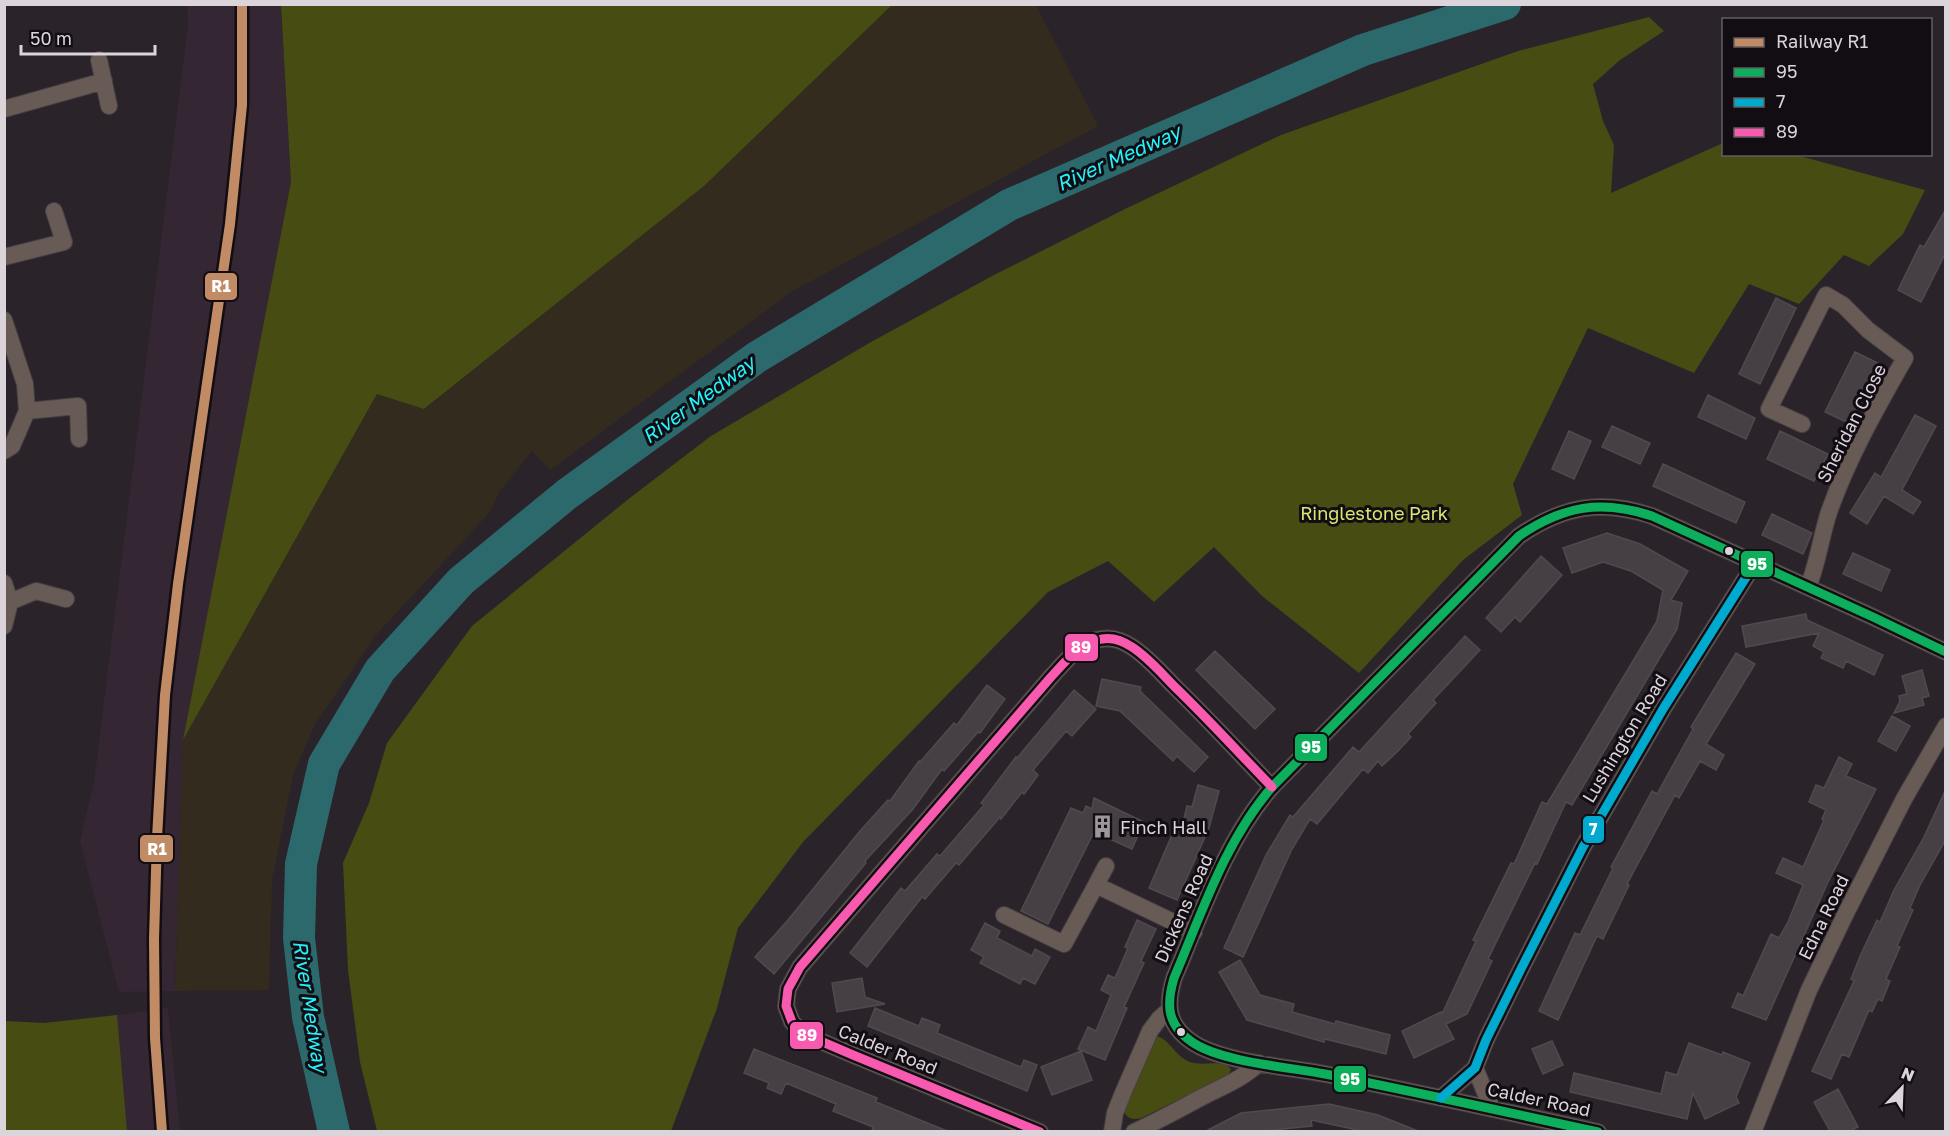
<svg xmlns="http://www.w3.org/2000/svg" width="1950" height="1136" viewBox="0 0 1950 1136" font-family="'Golos Text',sans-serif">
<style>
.built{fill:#352634}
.industrial{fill:#332b1e}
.green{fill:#474c12}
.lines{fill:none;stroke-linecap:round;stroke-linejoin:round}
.river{stroke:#2b696d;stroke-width:32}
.building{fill:#464044;stroke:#50494d;stroke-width:1.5}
.street-casing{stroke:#464145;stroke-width:18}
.street{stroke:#685a54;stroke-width:16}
.bus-1-casing{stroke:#120d12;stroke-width:14}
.bus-2-casing{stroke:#120d12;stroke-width:14}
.bus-3-casing{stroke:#120d12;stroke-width:14}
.bus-1{stroke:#0daf5c;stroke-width:9}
.bus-2{stroke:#00a9ce;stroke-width:9}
.bus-3{stroke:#f75aaf;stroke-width:9}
.rail-1-casing{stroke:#120d12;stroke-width:15}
.rail-1{stroke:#c18c65;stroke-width:10}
.bus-dot{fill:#dcd4db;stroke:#120d12;stroke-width:2}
.labels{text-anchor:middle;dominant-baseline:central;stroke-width:6;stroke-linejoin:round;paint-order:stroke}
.street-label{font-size:18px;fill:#dcd4db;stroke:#120d12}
.park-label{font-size:18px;fill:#d9e872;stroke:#120d12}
.poi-label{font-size:18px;fill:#dcd4db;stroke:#120d12;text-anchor:start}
.water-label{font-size:20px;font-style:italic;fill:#25f2fb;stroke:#120d12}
.line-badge{stroke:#120d12;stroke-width:2}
.badge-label{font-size:16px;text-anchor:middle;font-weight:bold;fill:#fff}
</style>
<rect width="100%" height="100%" fill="#2a242a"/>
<path class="built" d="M187,5H281L291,182L183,740L175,991L119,992L80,841L94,782L188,25Z
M168,1008L180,1131H119L117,1015Z"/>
<path class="industrial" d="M892,5H1036L1098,126L791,292L550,470L532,451L500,491L490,512L375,636L314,726L293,775L272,880L269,990L175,991L183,740L378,393L425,409L704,186Z"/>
<path class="green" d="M281,5H892L704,186L424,409L377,394L183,740L291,182Z
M1649,17L1664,31L1620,60L1593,84L1603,121L1614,145L1611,193L1723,143L1724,154L1796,155L1925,190L1903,234L1869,266L1844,255L1799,304L1749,284L1694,373L1588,328L1513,484L1522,515L1463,560L1359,673L1262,596L1214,547L1154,602L1108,561L1048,592L803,842L738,928L717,1008L671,1131H377L360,1062L348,970L343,863L369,803L387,743L472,626L631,497L711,436L871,342L994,275L1125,209L1281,135L1518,51Z
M117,1015L127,1131H5V1021L44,1023Z
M1157,1036C1170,1040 1176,1057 1190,1062C1202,1067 1222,1058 1231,1069L1229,1074L1225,1077L1141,1118C1133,1120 1127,1119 1124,1111Z"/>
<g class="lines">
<path class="river" d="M334,1132L308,1017L299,938L301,864L324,764L380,670L461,581L567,494L757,357L1009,205L1363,50L1505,4"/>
</g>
<path class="building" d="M1946,209V252L1921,302L1898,290L1920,245L1924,247Z
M1776,298L1796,308L1760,384L1739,374Z
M1855,352L1878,363L1848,423L1825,412Z
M1708,395L1755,418L1746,439L1698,417Z
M1915,415L1936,426L1902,490L1921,502L1913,514L1884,496L1867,524L1850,513L1875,473L1881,477Z
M1612,426L1650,443L1640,464L1602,447Z
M1569,431L1591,441L1574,479L1552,469Z
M1780,431L1828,454L1814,481L1767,459Z
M1663,464L1745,502L1736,523L1653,486Z
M1772,514L1812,533L1803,554L1762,535Z
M1607,533L1640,544L1688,571L1671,600L1682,603L1677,629L1572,805L1566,802L1537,864L1535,863L1488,959L1492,961L1467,1014L1446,1024L1454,1039L1414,1058L1402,1031L1441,1012L1442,1014L1476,941L1473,940L1511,863L1514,864L1542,802L1547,804L1657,621L1663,590L1631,571L1603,562L1572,573L1563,548Z
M1853,553L1890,570L1881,591L1843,574Z
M1541,556L1562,575L1520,622L1515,617L1501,632L1486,618Z
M1806,614L1807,620L1883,655L1874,675L1846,661L1843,668L1821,658L1824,652L1813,646L1819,633L1746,647L1742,626Z
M1465,636L1480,650L1433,700L1436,703L1408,734L1411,737L1397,752L1382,766L1378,761L1368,773L1363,769L1317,824L1310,819L1292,849L1243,957L1224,948L1266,855L1290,815L1293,817L1353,747L1359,752Z
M1215,651L1275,709L1255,729L1196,670Z
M1736,653L1755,664L1706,744L1724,755L1716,770L1700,761L1679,798L1675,795L1627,884L1629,885L1603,939L1597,936L1558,1020L1539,1011L1575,933L1580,935L1613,868L1611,867L1652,791L1657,794L1693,729L1691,727Z
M1922,670L1929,696L1922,698L1924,705L1894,713L1900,701L1899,696L1907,694L1902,676Z
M1102,679L1141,687L1140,691L1208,757L1194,772L1177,756L1173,761L1120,711L1096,706Z
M987,685L1005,699L980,733L978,732L944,771L942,769L913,809L865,861L866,863L774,974L755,957L788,920L860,831L888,800L890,801L919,761L920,762L954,723L957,725Z
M1074,690L1096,709L1072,736L1066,731L1033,770L1038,775L1024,794L1022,792L1001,819L1000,817L959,865L956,863L925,899L922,897L867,967L850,953L901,888L905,891L937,854L940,856L984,805L981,803L1016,757L1017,758Z
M1892,716L1910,726L1896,751L1878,741Z
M1839,757L1852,764L1846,776L1876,789L1828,882L1766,1020L1732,1007L1738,993L1743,996L1771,934L1779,938L1788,922L1803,885L1776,873L1783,858L1803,867L1824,820L1822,819L1826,810L1809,802L1816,785L1824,788Z
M1198,785L1219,791L1209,828L1177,900L1149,888L1178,821L1183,823L1187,806L1192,807Z
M1946,789V839L1920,885L1910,908L1913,910L1897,946L1900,947L1886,979L1890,981L1882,1001L1878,999L1872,1012L1869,1010L1849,1057L1842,1054L1831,1079L1812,1071L1854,981L1851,979L1861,954L1877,920L1880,922L1894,890L1924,837Z
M1094,798L1144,822L1132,849L1094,832L1048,924L1021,911L1071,808L1083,813L1086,806L1092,809Z
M1137,920L1156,929L1141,961L1144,963L1124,1007L1127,1008L1105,1060L1078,1049L1088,1027L1096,1031L1111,995L1101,990L1108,975L1115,978L1128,948L1125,947Z
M985,923L1000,931L997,938L1032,956L1035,949L1050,957L1035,984L1023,978L1020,984L980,963L984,957L971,950Z
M1240,960L1260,995L1294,1004L1292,1012L1335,1024L1336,1021L1390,1035L1386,1054L1325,1039L1324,1042L1247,1020L1219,972Z
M862,978L865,997L885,1004L837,1012L832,983Z
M875,1008L919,1026L922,1018L940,1025L937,1033L1021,1067L1024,1060L1037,1065L1027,1091L868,1026Z
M1552,1041L1563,1065L1543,1074L1532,1049Z
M1689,1043L1722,1055L1723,1052L1750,1063L1736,1097L1739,1103L1705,1119L1693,1093L1687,1119L1570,1092L1574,1073L1661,1094L1666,1072L1677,1075Z
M754,1049L877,1098L876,1102L947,1131H872L873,1127L833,1111L836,1104L786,1083L781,1094L767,1088L769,1083L744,1073Z
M1081,1051L1092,1080L1052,1095L1041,1067Z
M1838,1089L1858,1127L1850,1131H1830L1814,1102Z
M1329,1104L1378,1115L1418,1131H1362L1311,1120L1312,1126L1263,1131H1206L1241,1113Z"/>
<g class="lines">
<defs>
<path id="street" d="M99,60L109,106
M4,109L104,81
M4,257L64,242L54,211
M4,320L25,384L27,411L12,446L4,451
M27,411L78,406L79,439
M1802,424L1769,409L1826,295L1843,305L1868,330L1905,358C1877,407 1848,458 1829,512C1821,536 1818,563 1808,587
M4,583L10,602L4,626
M10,602L36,591L66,599
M1106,866L1096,885L1194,932
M1004,915L1064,944L1096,885
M1475,1068L1492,1109
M1441,1098L1475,1068L1486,1040L1520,971L1583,847L1663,709L1755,563
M1040,1132L853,1055L804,1034L792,1022L786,1006L788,989L800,967L1051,677C1065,662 1081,641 1102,639C1113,637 1123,641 1132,647C1149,658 1162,674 1176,688C1209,720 1240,754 1272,787
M1112,1132L1115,1113L1123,1093L1150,1031L1159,1019L1169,1010
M1134,1132C1158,1121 1180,1109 1202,1097C1222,1087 1244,1078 1259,1063
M1598,1132C1507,1112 1416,1092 1325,1074C1288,1067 1221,1062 1192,1042C1167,1025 1166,1005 1174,978C1202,913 1225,841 1272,787L1519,536C1563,506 1601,499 1652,516L1873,617L1946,652
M1753,1132L1809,990L1846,913L1904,799L1946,726"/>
</defs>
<use href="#street" class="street-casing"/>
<use href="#street" class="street"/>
<defs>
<path id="bus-1" d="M1598,1132C1507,1112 1416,1092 1325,1074C1288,1067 1221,1062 1192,1042C1167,1025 1166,1005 1174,978C1202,913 1225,841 1272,787L1519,536C1563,506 1601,499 1652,516L1873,617L1946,652"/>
<path id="bus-2" d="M1441,1098L1475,1068L1486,1040L1520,971L1583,847L1663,709L1755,563"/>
<path id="bus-3" d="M1040,1132L853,1055L804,1034L792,1022L786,1006L788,989L800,967L1051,677C1065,662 1081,641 1102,639C1113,637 1123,641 1132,647C1149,658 1162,674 1176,688C1209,720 1240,754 1272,787"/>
</defs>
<use href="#bus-1" class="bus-1-casing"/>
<use href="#bus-2" class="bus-2-casing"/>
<use href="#bus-3" class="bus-3-casing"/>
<use href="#bus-1" class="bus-1"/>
<use href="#bus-2" class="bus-2"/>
<use href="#bus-3" class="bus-3"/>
<defs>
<path id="rail-1" d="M162,1132L155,1038L154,939L157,838L165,695L178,584L230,224L242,105V4"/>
</defs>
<use href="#rail-1" class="rail-1-casing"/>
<use href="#rail-1" class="rail-1"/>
</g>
<defs>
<symbol id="building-bare" viewBox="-9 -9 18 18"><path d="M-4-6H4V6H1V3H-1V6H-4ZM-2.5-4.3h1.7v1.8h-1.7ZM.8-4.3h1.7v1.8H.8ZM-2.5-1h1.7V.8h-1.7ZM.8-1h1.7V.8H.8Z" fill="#9e969d" stroke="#120d12" stroke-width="2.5" paint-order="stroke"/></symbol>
</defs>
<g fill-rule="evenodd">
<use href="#building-bare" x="1086" y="810" width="33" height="33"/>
</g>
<g class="bus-dot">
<circle cx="1729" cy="551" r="5"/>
<circle cx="1181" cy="1032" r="5"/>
</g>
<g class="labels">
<g class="street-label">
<text transform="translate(1851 423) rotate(-63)">Sheridan Close</text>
<text transform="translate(1624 738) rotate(-59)">Lushington Road</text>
<text transform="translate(1183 908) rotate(-66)">Dickens Road</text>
<text transform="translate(1823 917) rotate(-64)">Edna Road</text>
<text transform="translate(888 1049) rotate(22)">Calder Road</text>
<text transform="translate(1539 1099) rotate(12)">Calder Road</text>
</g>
<g class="park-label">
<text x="1374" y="513">Ringlestone Park</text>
</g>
<g class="poi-label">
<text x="1120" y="827">Finch Hall</text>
</g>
<g class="water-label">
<text transform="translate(1118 157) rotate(-24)">River Medway</text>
<text transform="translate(698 399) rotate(-36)">River Medway</text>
<text transform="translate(311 1006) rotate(81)">River Medway</text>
</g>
</g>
<g class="line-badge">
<rect x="204" y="272" width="34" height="29" rx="6" fill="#c18c65"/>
<rect x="1740" y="550" width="34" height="28" rx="6" fill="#0daf5c"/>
<rect x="1064" y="633" width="35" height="29" rx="6" fill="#f75aaf"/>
<rect x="1294" y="733" width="34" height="29" rx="6" fill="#0daf5c"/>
<rect x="1582" y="815" width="23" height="29" rx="6" fill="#00a9ce"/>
<rect x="139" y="834" width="35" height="29" rx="6" fill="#c18c65"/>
<rect x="789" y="1021" width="35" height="29" rx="6" fill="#f75aaf"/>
<rect x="1333" y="1065" width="34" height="28" rx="6" fill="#0daf5c"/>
</g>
<g class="badge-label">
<text x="221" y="292">R1</text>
<text x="1757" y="570">95</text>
<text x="1081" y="653">89</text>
<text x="1311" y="753">95</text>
<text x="1593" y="835">7</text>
<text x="157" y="855">R1</text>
<text x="807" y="1041">89</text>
<text x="1350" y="1085">95</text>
</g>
<rect width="1950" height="1136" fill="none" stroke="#dcd4db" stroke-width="12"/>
<rect x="1722" y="18" width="210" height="138" fill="#120d12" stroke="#635d62" stroke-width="1.5"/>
<rect x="1734" y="38" width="30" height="9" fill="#c18c65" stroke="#635d62" stroke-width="1.5"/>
<text x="1776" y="48" font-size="18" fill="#dcd4db">Railway R1</text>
<rect x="1734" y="68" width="30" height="9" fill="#0daf5c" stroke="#635d62" stroke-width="1.5"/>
<text x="1776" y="78" font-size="18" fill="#dcd4db">95</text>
<rect x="1734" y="98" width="30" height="9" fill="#00a9ce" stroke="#635d62" stroke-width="1.5"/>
<text x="1776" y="108" font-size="18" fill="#dcd4db">7</text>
<rect x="1734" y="128" width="30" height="9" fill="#f75aaf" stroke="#635d62" stroke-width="1.5"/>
<text x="1776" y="138" font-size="18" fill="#dcd4db">89</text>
<g transform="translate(1902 1088) rotate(23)" stroke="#120d12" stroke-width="4.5" paint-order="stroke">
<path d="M0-4.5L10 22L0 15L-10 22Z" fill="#dcd4db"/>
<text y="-9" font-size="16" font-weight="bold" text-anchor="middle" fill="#dcd4db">N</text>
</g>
<path d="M21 45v9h134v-9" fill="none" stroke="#dcd4db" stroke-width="3"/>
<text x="30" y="45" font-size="18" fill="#dcd4db" stroke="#120d12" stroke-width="4.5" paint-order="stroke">50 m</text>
</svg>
